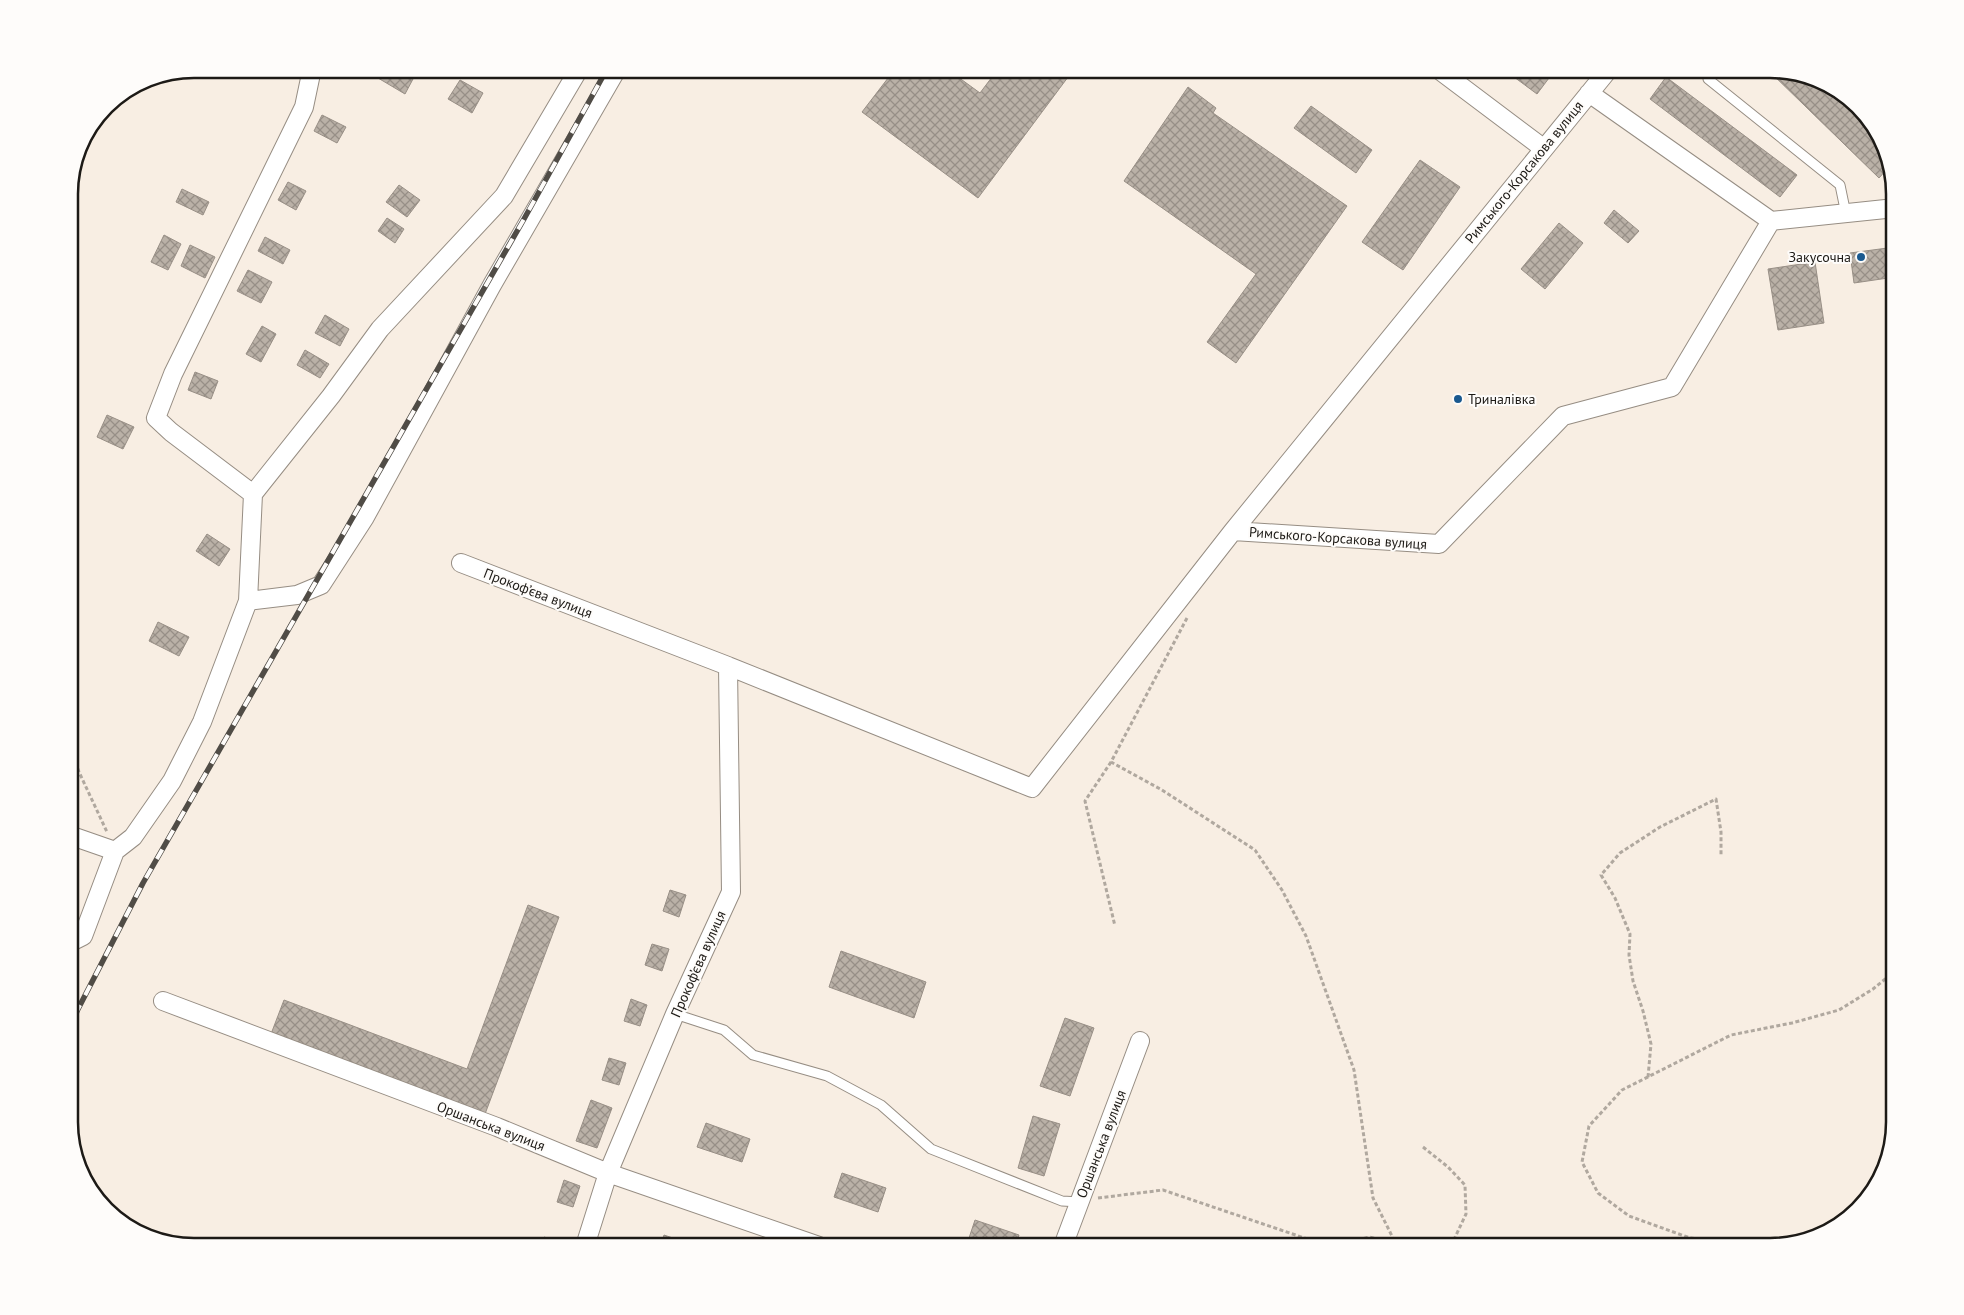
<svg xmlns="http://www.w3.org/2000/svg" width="1964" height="1315" viewBox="0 0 1964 1315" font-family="'PT Sans',sans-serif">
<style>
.building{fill:url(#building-cross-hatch);stroke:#988f86}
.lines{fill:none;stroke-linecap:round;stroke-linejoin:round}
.service-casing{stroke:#968d83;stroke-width:11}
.minor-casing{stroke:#968d83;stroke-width:20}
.path{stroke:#b0a89f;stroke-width:3;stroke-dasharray:4 2.5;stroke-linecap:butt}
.service{stroke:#fff;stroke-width:9}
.minor{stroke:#fff;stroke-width:18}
.rail-casing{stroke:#504c46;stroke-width:5.5}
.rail{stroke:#fefcfa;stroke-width:4;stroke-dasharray:11;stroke-linecap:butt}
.poi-dot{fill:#1a598f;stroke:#fefcfa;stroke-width:2}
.labels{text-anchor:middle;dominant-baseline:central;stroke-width:4;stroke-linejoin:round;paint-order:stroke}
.street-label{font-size:14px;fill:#1d1a16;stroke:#fefcfa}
.poi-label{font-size:14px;fill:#1d1a16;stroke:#fefcfa;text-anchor:end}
.rim{fill:none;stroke:#1d1a16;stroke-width:2.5}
</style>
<defs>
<pattern id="building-cross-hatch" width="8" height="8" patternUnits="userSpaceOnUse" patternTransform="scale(1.25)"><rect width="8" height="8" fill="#bab1a7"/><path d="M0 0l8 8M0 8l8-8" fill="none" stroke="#978f87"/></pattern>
</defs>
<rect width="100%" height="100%" fill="#f8eee3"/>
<path class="building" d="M383,69H394L413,79L405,94L378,78Z
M479,69H497L493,76Z
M895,69H947L980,93L998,69H1074L978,198L862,112Z
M1521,69H1538L1549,78L1537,94L1514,77Z
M1767,69L1828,86L1880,136L1888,168L1879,178Z
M1666,77L1797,175L1780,197L1650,99Z
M460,80L483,93L472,113L448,99Z
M1188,87L1216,108L1213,113L1347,206L1236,363L1207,342L1256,274L1124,181Z
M1311,106L1372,150L1356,173L1294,128Z
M322,115L346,127L337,143L314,131Z
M1420,160L1460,187L1403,270L1362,242Z
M288,182L306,191L296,210L278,200Z
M399,185L420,200L407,217L386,202Z
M182,189L209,202L203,215L176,202Z
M1614,210L1639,231L1628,243L1604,223Z
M387,218L404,229L395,243L378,231Z
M1559,223L1583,243L1545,289L1521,269Z
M164,235L181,244L168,270L151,262Z
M265,237L290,250L283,264L258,251Z
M190,245L215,257L205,278L181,266Z
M1895,247V277L1854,283L1850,253Z
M1815,262L1824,323L1778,330L1768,269Z
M248,270L272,282L261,303L237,291Z
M325,315L349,329L340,346L315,333Z
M262,326L276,334L261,362L246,354Z
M305,350L329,364L320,378L297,365Z
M195,372L218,381L211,399L188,390Z
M107,415L134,427L123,449L97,437Z
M207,534L230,549L219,566L196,551Z
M158,622L189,637L179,656L149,641Z
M670,890L686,895L679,917L663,911Z
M528,905L559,917L485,1114L271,1034L284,1000L467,1069Z
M652,944L669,949L662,971L645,965Z
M841,951L926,982L914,1018L829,987Z
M631,999L647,1005L640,1026L624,1021Z
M1065,1018L1094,1028L1070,1096L1040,1086Z
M609,1058L626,1063L619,1085L602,1080Z
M591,1100L612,1108L597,1148L576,1141Z
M1033,1116L1060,1124L1044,1176L1018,1168Z
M706,1123L750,1139L742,1162L697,1147Z
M842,1173L886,1188L878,1212L834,1197Z
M564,1180L580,1186L573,1207L557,1202Z
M975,1220L1019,1235L1015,1246H974L967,1244Z
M664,1235L696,1246H660Z
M544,1237L561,1242L559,1246H541Z"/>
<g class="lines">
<defs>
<path id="service" d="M1719,69L1708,79L1840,185L1846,214
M675,1014L724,1030L753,1055L827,1076L881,1105L931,1149L1062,1201L1080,1202"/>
<path id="minor" d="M1438,69L1543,148
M1589,93L1771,221L1895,208
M253,494L171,432L156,418L173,374L304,107L312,69
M1233,531L1439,544L1563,416L1672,387L1771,221
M461,563L728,666
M248,601L297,595L321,585L365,517L492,285L617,69
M69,835L115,851L83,936L69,943
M115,851L133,837L172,781L202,722L248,601L253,494L331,396L380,329L504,196L579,69
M163,1001L497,1127L608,1173L819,1246
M585,1246L608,1173L675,1014L731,892L728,666L1032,788L1233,531L1609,69
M1063,1246L1140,1041"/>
</defs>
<use href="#service" class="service-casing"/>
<use href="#minor" class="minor-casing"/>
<path class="path" d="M1187,618L1111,762L1162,790L1255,850L1282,890L1306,936L1354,1070L1373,1198L1396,1244
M69,744L79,772L107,832
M1111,762L1085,801L1115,926
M1648,1077L1651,1044L1643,1011L1633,981L1629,955L1630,934L1615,898L1601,875L1620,853L1660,827L1716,799L1721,832V855
M1423,1147L1448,1167L1465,1185L1466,1214L1451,1246
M1098,1198L1163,1190L1328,1246
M1339,1246L1369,1237L1405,1246
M1772,1246L1690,1238L1629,1216L1598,1193L1582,1162L1589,1126L1622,1090L1731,1035L1792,1023L1839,1010L1873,989L1895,971"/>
<use href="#service" class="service"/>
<use href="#minor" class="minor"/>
<defs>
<path id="rail" d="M69,1036L77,1011L143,883L524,219L607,69"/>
</defs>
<use href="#rail" class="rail-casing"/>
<use href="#rail" class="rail"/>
</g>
<g class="poi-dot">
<circle cx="1861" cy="257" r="5"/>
<circle cx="1458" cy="399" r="5"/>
</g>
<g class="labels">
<g class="street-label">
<text transform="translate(1524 172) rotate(-51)">Римського-Корсакова вулиця</text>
<text transform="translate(1338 538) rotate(4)">Римського-Корсакова вулиця</text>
<text transform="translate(538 593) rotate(21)">Прокоф’єва вулиця</text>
<text transform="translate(698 964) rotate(-66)">Прокоф’єва вулиця</text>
<text transform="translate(491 1126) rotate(21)">Оршанська вулиця</text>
<text transform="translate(1101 1144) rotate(-69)">Оршанська вулиця</text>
</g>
<g class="poi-label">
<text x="1851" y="257">Закусочна</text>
<text x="1468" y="399" text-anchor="start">Триналівка</text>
</g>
</g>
<path d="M0 0H1964V1315H0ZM194 78H1770A116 116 0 0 1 1886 194V1122A116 116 0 0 1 1770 1238H194A116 116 0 0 1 78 1122V194A116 116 0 0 1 194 78Z" fill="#fefcfa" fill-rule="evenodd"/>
<path class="rim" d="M194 78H1770A116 116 0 0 1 1886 194V1122A116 116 0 0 1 1770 1238H194A116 116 0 0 1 78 1122V194A116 116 0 0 1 194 78Z"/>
</svg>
